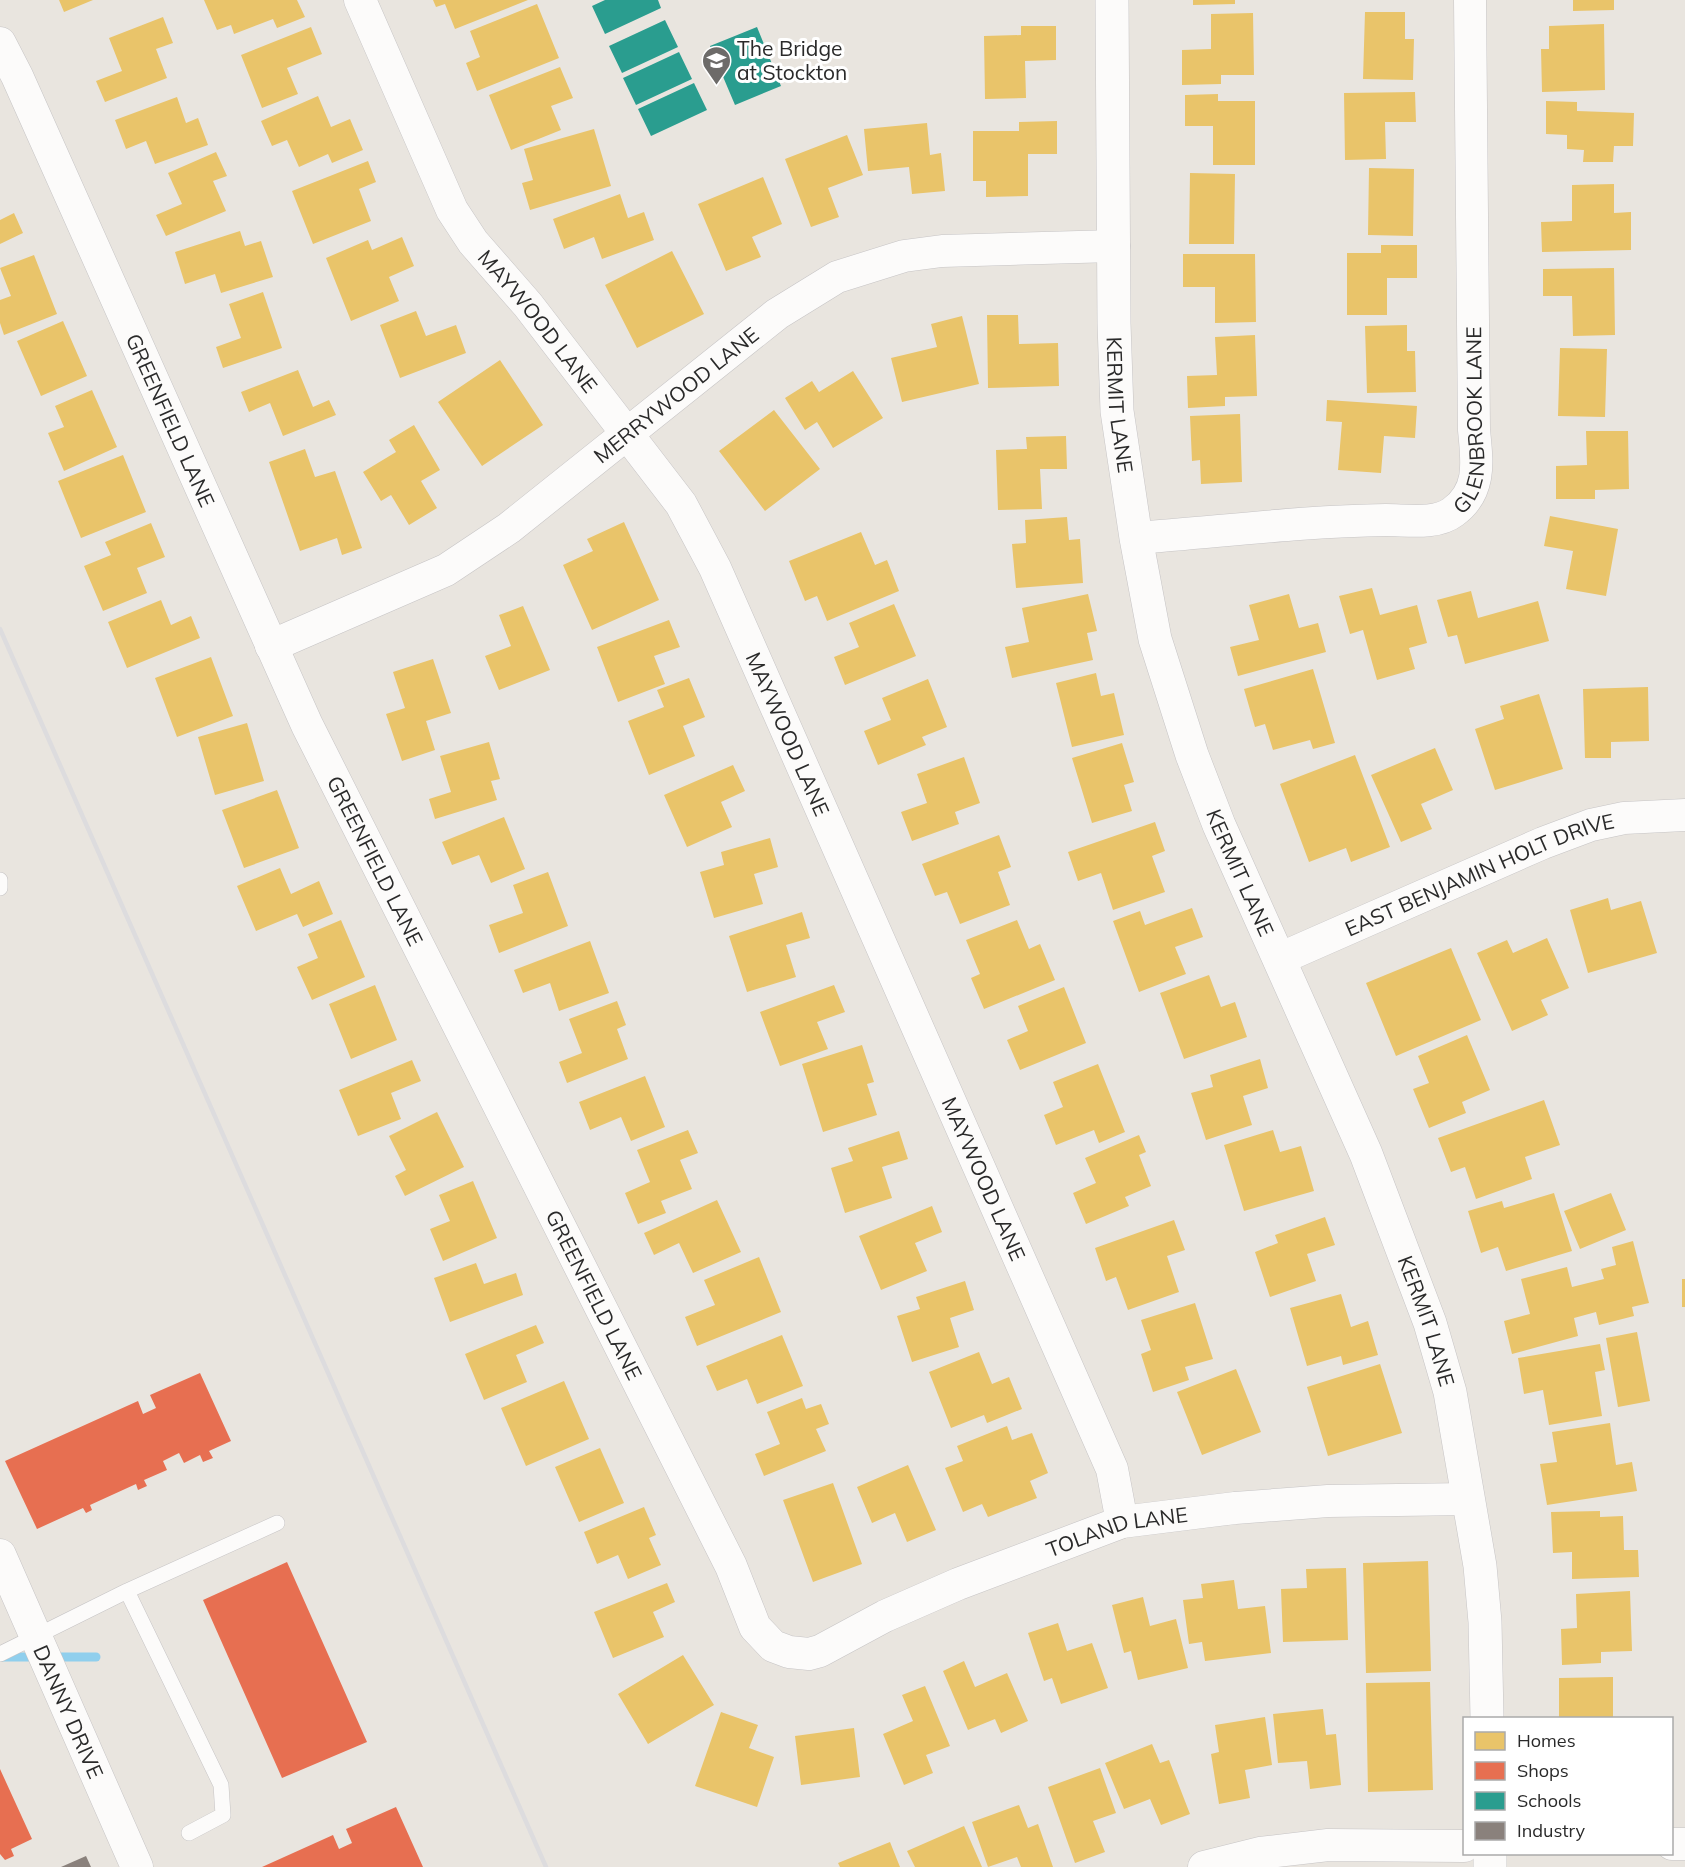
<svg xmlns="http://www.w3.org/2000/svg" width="1685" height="1867" viewBox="0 0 1685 1867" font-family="Mulish,sans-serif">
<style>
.homes{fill:#e9c46a}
.shops{fill:#e76f51}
.schools{fill:#2a9d8f}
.industry{fill:#8a817c}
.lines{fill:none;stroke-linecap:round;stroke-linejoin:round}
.stream{stroke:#90cfed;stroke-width:9}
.lane-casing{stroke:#c6c4c5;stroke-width:16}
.street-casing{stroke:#c6c4c5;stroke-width:33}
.secondary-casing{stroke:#c6c4c5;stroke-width:34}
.lane{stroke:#fcfbfa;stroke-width:15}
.street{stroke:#fcfbfa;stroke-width:32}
.secondary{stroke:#fcfbfa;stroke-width:33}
.rail{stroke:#dddcde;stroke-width:4.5}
.labels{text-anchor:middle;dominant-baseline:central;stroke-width:6;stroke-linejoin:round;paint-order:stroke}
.poi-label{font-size:21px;fill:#2a2a2a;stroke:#fff;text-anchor:start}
.street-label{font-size:21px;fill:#2a2a2a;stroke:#fff}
</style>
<rect width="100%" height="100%" fill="#e9e5df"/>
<path class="homes" d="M59,0H93L64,12Z
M204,0H297L305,17L277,28L273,19L234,34L231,25L217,30Z
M433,0H528L455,29L445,4L436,7Z
M1193,0H1235V4L1193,5Z
M1573,0H1614V10L1573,11Z
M537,4L559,58L477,91L466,63L480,57L470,31Z
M1365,12H1405V39H1414L1413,80L1363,79Z
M1253,13L1254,75H1221V84L1182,85V50L1211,49V14Z
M163,17L173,43L156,49L167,78L105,102L96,81L122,71L109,38Z
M1604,24L1605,90L1542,92L1541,49H1549V26Z
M1021,26H1056V60L1025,61L1026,98L985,99L984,36L1021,35Z
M311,27L322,54L287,68L298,94L262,108L241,55Z
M560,67L573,98L551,106L561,130L511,150L489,95Z
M1415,92L1416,122H1385L1386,159L1345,160L1344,93Z
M1218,94V101H1255V165H1213V126H1185V95Z
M318,96L331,127L350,119L363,150L332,163L328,154L299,167L287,140L272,146L261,121Z
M177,97L186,123L198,118L208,145L155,164L146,141L126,149L115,120Z
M1546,101L1577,102V111L1634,113L1633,146H1614L1613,162H1583L1584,150L1567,149V135L1546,134Z
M1057,121V154H1028V196L986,197V181H973V131H1019V122Z
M927,123L930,155L941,153L945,191L912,194L909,167L868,171L864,129Z
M594,129L611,186L530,210L522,183L533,180L524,149Z
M847,135L863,175L828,188L839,217L811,227L785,159Z
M216,152L227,176L213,181L226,211L166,236L156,215L182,204L168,173Z
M368,161L376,182L359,189L371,221L313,244L292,191Z
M1369,168L1414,169L1413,236L1368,235Z
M1190,173L1235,174L1234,244H1189Z
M763,177L782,224L752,237L761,257L726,271L698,204Z
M1614,184V213L1631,212V250L1542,252L1541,222L1572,221V185Z
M620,194L628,218L644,212L654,240L602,259L594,237L564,249L553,219Z
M14,213L23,233L0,244V220Z
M240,231L245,246L261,241L273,277L221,293L215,274L185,284L175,252Z
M402,237L414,266L389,277L399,301L351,321L326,258L368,240L372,250Z
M1381,245H1417V278H1387V315H1347V253H1381Z
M672,251L704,314L637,348L605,285Z
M1183,254H1255L1256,322L1215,323V287H1183Z
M34,255L57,314L4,335L0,323V300L11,296L0,268Z
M1614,268L1615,335L1573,336L1572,296H1543V269Z
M263,292L282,348L223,368L216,347L241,338L229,304Z
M416,311L426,336L456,325L466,353L400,378L380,325Z
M987,315H1018L1019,344L1058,343L1059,386L988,388Z
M962,316L979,384L902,402L891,358L937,347L931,324Z
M63,321L87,376L41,396L17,341Z
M1407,325V351H1415L1416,392L1367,393L1365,326Z
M1255,335L1257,396L1225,397V406L1188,408L1187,376L1217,375L1215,337Z
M1560,348L1607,349L1605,417L1558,416Z
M500,360L543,425L482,466L438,402Z
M298,370L313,407L329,400L336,415L283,436L270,403L249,412L241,392Z
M853,371L883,418L833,448L817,422L805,430L785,398L812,381L819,392Z
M92,390L117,447L64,471L48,433L64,427L55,406Z
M1327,400L1417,406L1415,438L1384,436L1381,473L1338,470L1342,422L1326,421Z
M774,410L820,469L765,511L719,451Z
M1240,414L1242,482L1201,484L1200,460L1192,461L1190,416Z
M414,425L440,470L421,481L437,508L409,525L391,495L381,501L363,472L396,452L389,440Z
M1586,431H1628L1629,489L1595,490V499H1556V466L1587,465Z
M1066,436L1067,469H1040L1042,509L998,510L996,450L1027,449L1026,437Z
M305,449L315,477L335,471L362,548L342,555L337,538L300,551L269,462Z
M123,455L146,512L81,538L58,481Z
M1550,516L1618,529L1606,596L1566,589L1573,551L1544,546Z
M1067,517L1069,540L1080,539L1083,583L1016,588L1012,544L1026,543L1025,520Z
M624,522L659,600L592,630L563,565L593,551L587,539Z
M151,523L165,557L137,568L147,593L103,611L84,566L111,555L105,542Z
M861,532L875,565L887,560L899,591L827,621L817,596L805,601L789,561Z
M1372,588L1380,615L1417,605L1427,643L1409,648L1415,669L1377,680L1363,630L1350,634L1339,596Z
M1471,591L1478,618L1538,601L1549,641L1465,664L1457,635L1448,637L1437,600Z
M1088,594L1097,631L1087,633L1093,660L1012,678L1005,647L1029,642L1022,608Z
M1289,594L1299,628L1318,623L1326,652L1238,676L1230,647L1259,640L1249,605Z
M161,600L171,625L191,616L200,638L127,668L108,622Z
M894,604L916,656L845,685L834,657L859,647L849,623Z
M523,606L550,670L499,690L485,656L511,646L499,615Z
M669,620L680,647L654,656L665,684L618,702L597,647Z
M211,657L233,716L177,737L155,678Z
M433,659L451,713L426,721L435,750L402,761L386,714L405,708L393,672Z
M1313,669L1335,743L1313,749L1310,740L1273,750L1265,724L1255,727L1244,689Z
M1096,673L1101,696L1114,693L1124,735L1072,747L1056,683Z
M689,678L705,717L683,726L695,756L649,775L628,721L664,707L657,690Z
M928,679L947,727L922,737L926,745L878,765L864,731L891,720L882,698Z
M1648,687L1649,741L1611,742V758H1585L1583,689Z
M1539,694L1563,769L1495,790L1475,729L1504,719L1500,706Z
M247,723L264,781L215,795L198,737Z
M489,742L500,779L491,781L497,800L435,819L429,799L451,792L440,756Z
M1122,743L1134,782L1124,785L1132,811L1092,823L1072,758Z
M1435,748L1453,790L1421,804L1432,829L1401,842L1371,775Z
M1355,755L1390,847L1351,862L1346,848L1309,862L1280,784Z
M964,757L980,803L955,812L959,824L912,841L901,812L927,803L917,774Z
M733,765L745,791L721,802L732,827L687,847L664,795Z
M277,790L299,848L244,868L222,810Z
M504,817L525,869L491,883L479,855L452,865L442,842Z
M1155,822L1165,851L1152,856L1165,892L1113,910L1101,873L1078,881L1068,852Z
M999,835L1011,867L998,872L1010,905L960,924L947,892L935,896L922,864Z
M770,838L778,867L754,874L763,904L714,918L700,872L724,865L721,852Z
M280,868L291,894L319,881L333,914L303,927L297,914L256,931L237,886Z
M548,872L568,926L499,953L489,925L523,913L513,885Z
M1608,898L1611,910L1641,901L1657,953L1588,973L1570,910Z
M1192,908L1203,937L1175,947L1186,974L1139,992L1113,921L1140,911L1145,925Z
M802,912L810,938L786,945L796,977L747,992L729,936Z
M341,920L365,977L312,1000L297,967L318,958L308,934Z
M1017,920L1029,949L1040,944L1055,980L984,1009L971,978L980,974L966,940Z
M1547,938L1569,988L1541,1000L1548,1015L1512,1031L1477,953L1507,940L1513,953Z
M590,941L609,993L559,1011L550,983L523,993L514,970Z
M1451,948L1481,1020L1396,1056L1366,983Z
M1209,975L1221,1007L1235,1002L1247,1037L1184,1059L1160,993Z
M375,985L397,1040L351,1059L329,1004Z
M834,985L845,1012L817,1022L828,1049L780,1066L760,1012Z
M1064,987L1086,1043L1020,1070L1007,1040L1028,1031L1018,1006Z
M617,1001L626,1025L617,1029L628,1059L567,1083L559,1062L582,1053L569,1019Z
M1467,1035L1490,1090L1462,1102L1466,1113L1429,1128L1413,1089L1429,1083L1418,1056Z
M862,1045L874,1082L867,1084L877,1115L823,1132L802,1064Z
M1260,1059L1268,1088L1243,1096L1252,1125L1206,1140L1191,1093L1213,1087L1210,1075Z
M412,1060L421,1081L391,1093L401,1119L358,1136L339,1090Z
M1098,1064L1125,1132L1099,1143L1094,1130L1056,1145L1044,1115L1063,1107L1053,1082Z
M645,1076L665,1127L631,1141L621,1117L590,1130L579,1102Z
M1544,1100L1560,1145L1525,1157L1532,1179L1476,1199L1465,1167L1451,1172L1438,1138Z
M437,1112L464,1167L405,1196L395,1176L406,1170L389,1136Z
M688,1130L698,1153L680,1160L692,1189L661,1201L666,1213L638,1224L625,1193L650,1182L637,1150Z
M1273,1130L1280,1152L1301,1146L1314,1191L1244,1211L1224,1145Z
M899,1131L908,1159L882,1167L892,1198L845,1213L831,1168L853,1161L848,1148Z
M1139,1135L1146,1152L1139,1155L1151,1186L1125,1197L1129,1206L1086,1224L1073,1193L1096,1183L1085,1158Z
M473,1181L497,1238L443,1261L430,1229L450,1221L439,1195Z
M1554,1193L1572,1251L1506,1271L1498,1247L1481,1253L1468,1211L1502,1201L1504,1208Z
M1611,1193L1626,1230L1580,1249L1564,1211Z
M717,1200L741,1252L693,1273L679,1243L654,1255L644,1233Z
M932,1206L942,1232L915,1243L927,1271L881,1290L859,1236Z
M1325,1217L1335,1245L1307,1254L1316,1281L1270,1297L1255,1252L1278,1243L1275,1235Z
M1174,1220L1185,1250L1167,1256L1179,1292L1128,1310L1116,1277L1106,1281L1095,1248Z
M1633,1241L1649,1303L1632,1307L1634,1316L1599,1325L1596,1312L1574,1318L1578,1336L1512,1354L1504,1321L1530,1314L1521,1279L1567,1267L1572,1287L1604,1279L1601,1269L1616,1265L1612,1247Z
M759,1257L781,1312L697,1346L685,1317L715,1305L704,1280Z
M476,1263L484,1284L516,1273L523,1295L450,1322L434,1278Z
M1682,1279H1685V1307H1682Z
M965,1281L974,1310L950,1318L959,1347L912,1362L897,1316L920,1309L916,1297Z
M1341,1294L1351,1327L1368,1321L1378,1355L1343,1365L1341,1356L1307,1366L1290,1308Z
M1195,1303L1213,1359L1185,1367L1189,1380L1153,1392L1141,1354L1151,1350L1141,1320Z
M536,1325L544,1343L516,1355L527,1382L484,1400L465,1354Z
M1637,1332L1650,1401L1618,1407L1606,1338Z
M782,1335L803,1386L757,1404L747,1379L717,1391L706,1366Z
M1600,1344L1605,1370L1595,1372L1602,1416L1549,1425L1543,1390L1524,1394L1518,1358Z
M979,1352L992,1384L1009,1377L1022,1409L987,1423L984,1415L951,1428L929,1372Z
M1380,1364L1402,1433L1328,1456L1307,1387Z
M1236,1369L1261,1432L1202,1455L1177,1392Z
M564,1381L589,1439L526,1466L501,1408Z
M802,1398L806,1409L821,1404L829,1424L816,1429L826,1451L764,1476L755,1454L780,1444L767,1412Z
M1610,1423L1616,1465L1632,1462L1637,1491L1547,1505L1540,1464L1557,1462L1552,1432Z
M1007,1426L1012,1440L1032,1433L1048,1473L1030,1481L1037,1498L988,1517L982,1504L963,1512L945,1468L963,1461L957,1446Z
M600,1448L624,1503L579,1522L555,1467Z
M908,1465L936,1530L907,1542L895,1513L872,1523L857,1487Z
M833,1483L862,1564L813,1582L783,1500Z
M644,1507L656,1535L649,1538L661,1565L628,1579L618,1555L597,1564L584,1532Z
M1600,1511V1517L1623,1516L1624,1550H1638L1639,1577L1572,1579V1552L1553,1553L1551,1512Z
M1428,1561L1431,1671L1366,1673L1363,1563Z
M1346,1568L1348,1640L1283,1642L1281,1589L1307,1588L1306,1569Z
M1234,1580L1238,1609L1265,1606L1271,1653L1205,1661L1202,1642L1189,1644L1183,1600L1203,1598L1201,1584Z
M667,1583L675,1602L653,1612L664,1637L613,1658L594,1612Z
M1630,1591L1632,1651L1601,1652V1663L1562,1665L1561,1629L1577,1628L1576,1594Z
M1143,1597L1150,1626L1176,1619L1188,1668L1138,1680L1131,1651L1124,1653L1112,1605Z
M1058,1623L1067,1651L1092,1643L1108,1688L1061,1704L1052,1678L1044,1681L1028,1633Z
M683,1655L714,1705L648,1744L618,1694Z
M964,1661L975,1687L1007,1673L1028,1721L1001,1733L995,1719L968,1730L943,1671Z
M1613,1677V1718H1559V1678Z
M1430,1682L1433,1790L1368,1792L1366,1683Z
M925,1686L950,1746L926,1755L933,1773L904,1785L883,1734L913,1721L902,1695Z
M1323,1709L1326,1735L1336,1734L1341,1785L1310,1789L1307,1761L1278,1763L1273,1714Z
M721,1712L758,1725L749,1748L774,1757L757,1807L695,1786Z
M1265,1717L1272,1765L1245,1770L1250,1798L1219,1804L1211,1754L1219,1752L1215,1725Z
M854,1728L860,1777L801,1785L795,1736Z
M1152,1744L1160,1763L1169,1760L1190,1814L1161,1825L1150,1799L1124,1809L1105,1763Z
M1100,1768L1116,1813L1093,1821L1105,1852L1075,1863L1048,1787Z
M1019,1805L1028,1828L1038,1824L1053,1867H1021L1017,1857L988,1867L972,1822Z
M964,1826L982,1867H915L907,1851Z
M890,1842L900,1867H840L838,1863Z"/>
<path class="shops" d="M200,1373L231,1441L209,1451L213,1458L203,1462L200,1455L184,1463L179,1453L163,1461L167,1470L144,1480L147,1486L138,1490L136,1484L90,1505L92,1510L86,1513L83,1508L37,1529L5,1461L138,1401L143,1414L156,1408L150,1395Z
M287,1562L367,1742L282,1778L203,1600Z
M0,1769L32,1839L11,1849L14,1856L5,1860L0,1854Z
M396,1807L423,1867H262L333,1835L339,1849L352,1843L346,1829Z"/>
<path class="schools" d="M605,0H658L661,8L605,34L592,6Z
M665,20L678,47L622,73L609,46Z
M757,27L781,86L735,105L710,46Z
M679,52L692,79L636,105L623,78Z
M694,83L707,110L651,136L638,109Z"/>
<path class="industry" d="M86,1856L91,1867H61Z"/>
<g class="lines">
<path class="stream" d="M0,1657H96"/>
<defs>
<path id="lane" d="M0,880V888
M127,1591L277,1523
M0,1654L127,1591L221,1785L223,1815L189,1833"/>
<g id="street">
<path id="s1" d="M360,0L452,210L473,242L528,305L681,504L715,568L1112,1469L1122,1522"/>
<path id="s2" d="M0,43L17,76L307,725L731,1566L755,1627L773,1646L789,1652L809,1654L820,1651L885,1616L958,1584L1122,1522L1235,1508L1328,1501L1468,1499"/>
<path id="s3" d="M1136,538C1219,532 1303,521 1386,520C1407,520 1436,525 1453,512C1482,491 1477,461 1474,430L1470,0"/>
<path id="s4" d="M271,646L446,570L509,528L777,314L837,277L904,256L942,251L1114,246"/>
<path id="s5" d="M1279,959L1543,843L1591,825L1624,818L1685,815"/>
<path id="s6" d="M0,1555L137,1867"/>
<path d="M1672,1844H1685"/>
<path d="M1204,1867L1260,1853L1328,1845L1464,1846"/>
</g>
<g id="secondary">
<path id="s7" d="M1112,0L1114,323L1117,411L1136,538L1155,639L1192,755L1219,825L1366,1154L1430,1323L1450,1392L1480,1566L1485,1622L1487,1718"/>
<path d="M1490,1854V1867"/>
</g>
</defs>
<use href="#lane" class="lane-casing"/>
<use href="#street" class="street-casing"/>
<use href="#secondary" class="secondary-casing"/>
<use href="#lane" class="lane"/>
<use href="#street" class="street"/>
<use href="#secondary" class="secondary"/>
<path class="rail" d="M0,629L546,1867"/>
</g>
<defs>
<symbol id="school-pin" viewBox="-11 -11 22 30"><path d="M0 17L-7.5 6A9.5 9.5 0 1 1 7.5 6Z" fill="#6d6b69" stroke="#fff"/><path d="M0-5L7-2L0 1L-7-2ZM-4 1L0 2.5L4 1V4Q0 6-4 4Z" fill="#fff"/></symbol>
</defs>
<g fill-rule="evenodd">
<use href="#school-pin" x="700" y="44" width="33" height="45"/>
</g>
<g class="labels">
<g class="poi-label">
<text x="737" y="48">The Bridge<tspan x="737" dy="24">at Stockton</tspan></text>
</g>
<g class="street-label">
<text stroke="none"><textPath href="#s1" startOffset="370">MAYWOOD LANE</textPath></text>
<text stroke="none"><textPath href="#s4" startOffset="480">MERRYWOOD LANE</textPath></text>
<text stroke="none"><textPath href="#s7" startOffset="405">KERMIT LANE</textPath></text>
<text stroke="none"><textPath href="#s3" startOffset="418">GLENBROOK LANE</textPath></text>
<text stroke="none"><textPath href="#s2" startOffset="414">GREENFIELD LANE</textPath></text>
<text stroke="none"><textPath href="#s1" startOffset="856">MAYWOOD LANE</textPath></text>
<text stroke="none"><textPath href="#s2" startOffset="900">GREENFIELD LANE</textPath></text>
<text stroke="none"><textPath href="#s7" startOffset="891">KERMIT LANE</textPath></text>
<text stroke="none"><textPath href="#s5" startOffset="218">EAST BENJAMIN HOLT DRIVE</textPath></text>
<text stroke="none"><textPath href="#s1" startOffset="1342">MAYWOOD LANE</textPath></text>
<text stroke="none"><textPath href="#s2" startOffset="1386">GREENFIELD LANE</textPath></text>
<text stroke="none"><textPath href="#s7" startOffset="1377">KERMIT LANE</textPath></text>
<text stroke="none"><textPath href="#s2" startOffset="2152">TOLAND LANE</textPath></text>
<text stroke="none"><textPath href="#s6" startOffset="171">DANNY DRIVE</textPath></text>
</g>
</g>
<rect x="1463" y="1717" width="210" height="138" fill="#ffffff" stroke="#aaaaaa" stroke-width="1.5"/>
<rect x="1475" y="1732" width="30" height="18" fill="#e9c46a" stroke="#aaaaaa" stroke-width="1.5"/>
<text x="1517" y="1747" font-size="18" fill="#2a2a2a">Homes</text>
<rect x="1475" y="1762" width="30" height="18" fill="#e76f51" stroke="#aaaaaa" stroke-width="1.5"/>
<text x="1517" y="1777" font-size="18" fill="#2a2a2a">Shops</text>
<rect x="1475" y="1792" width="30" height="18" fill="#2a9d8f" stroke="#aaaaaa" stroke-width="1.5"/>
<text x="1517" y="1807" font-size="18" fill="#2a2a2a">Schools</text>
<rect x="1475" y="1822" width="30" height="18" fill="#8a817c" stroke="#aaaaaa" stroke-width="1.5"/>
<text x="1517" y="1837" font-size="18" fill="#2a2a2a">Industry</text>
</svg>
